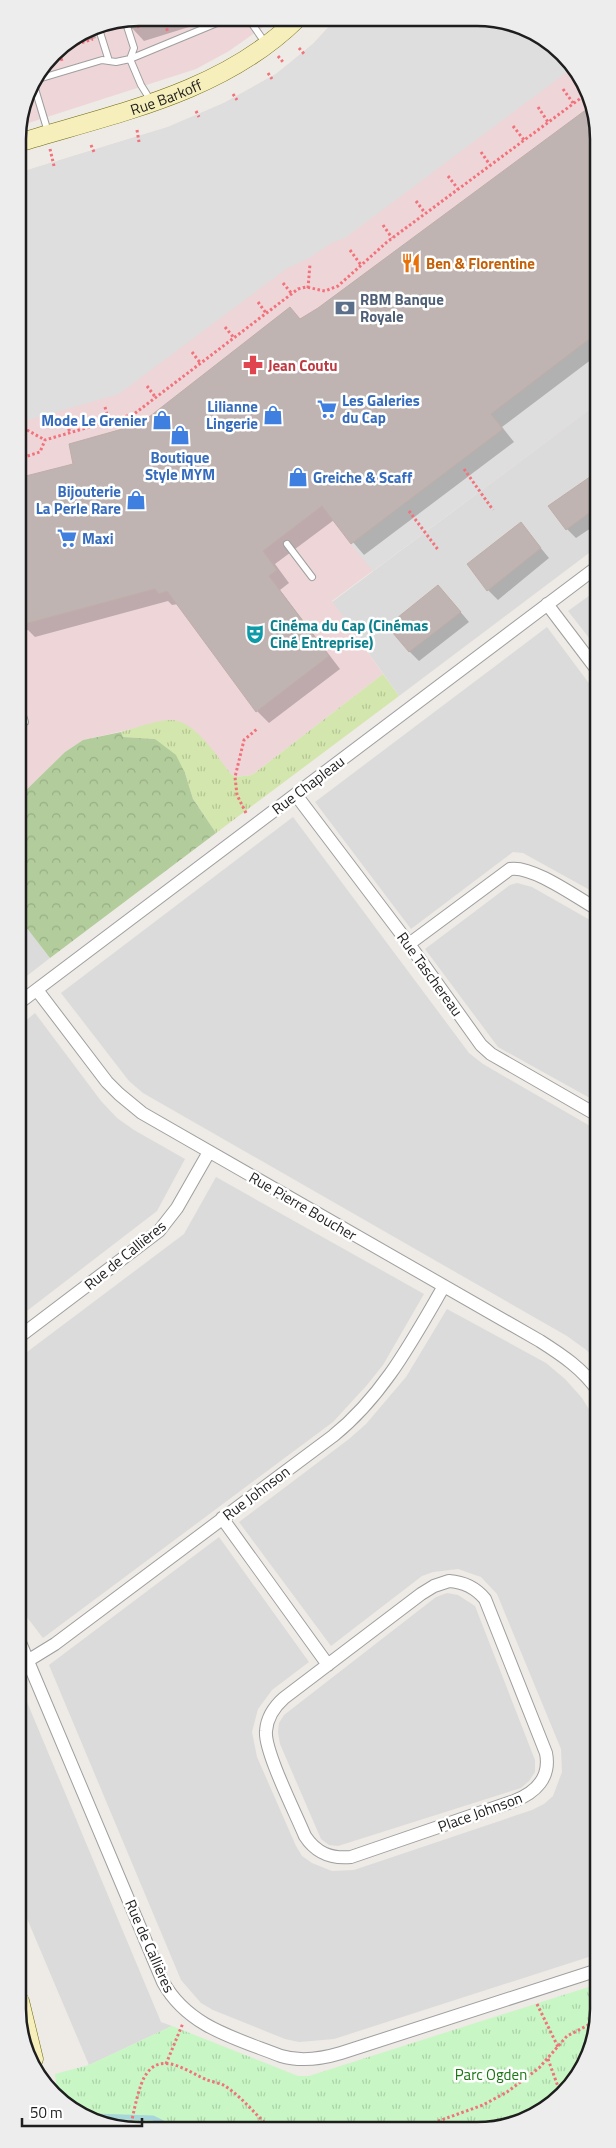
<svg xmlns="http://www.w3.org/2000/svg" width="616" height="2148" viewBox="0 0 616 2148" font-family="'Titillium Web',sans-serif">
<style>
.residential{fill:#dcdbdb}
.commercial{fill:#eed5d8}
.grass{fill:url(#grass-tufts)}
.forest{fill:url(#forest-crowns)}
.park{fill:url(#park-tufts)}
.parking{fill:#dedede}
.shadow{fill:#0003}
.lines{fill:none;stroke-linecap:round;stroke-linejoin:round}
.stream{stroke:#a7d7da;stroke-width:5}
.building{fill:#bfb4b1;stroke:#bfaea8}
.lane-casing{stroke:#9f9f9f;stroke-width:8}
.street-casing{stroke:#9f9f9f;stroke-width:14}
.secondary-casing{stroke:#6f690b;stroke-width:19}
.path{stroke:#f2727b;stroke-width:3;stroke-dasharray:2.5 2.5;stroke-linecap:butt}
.lane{stroke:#fff;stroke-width:6}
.street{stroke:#fff;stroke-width:12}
.secondary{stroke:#f6efbb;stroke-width:18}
.labels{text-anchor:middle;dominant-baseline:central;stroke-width:5;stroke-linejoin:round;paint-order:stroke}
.street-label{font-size:15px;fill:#1e1e1e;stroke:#fff}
.food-label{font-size:15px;font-weight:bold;fill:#c56008;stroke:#fff;text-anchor:start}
.service-label{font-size:15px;font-weight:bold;fill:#4e5e75;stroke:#fff;text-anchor:start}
.health-label{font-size:15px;font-weight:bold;fill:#be3a42;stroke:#fff;text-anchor:start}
.shop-label{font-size:15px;font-weight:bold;fill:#366cbe;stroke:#fff;text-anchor:start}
.culture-label{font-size:15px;font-weight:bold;fill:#0d838f;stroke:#fff;text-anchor:start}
.park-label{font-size:15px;fill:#1a7711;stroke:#fff}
.rim{fill:none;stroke:#1e1e1e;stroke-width:2.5}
</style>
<defs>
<pattern id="grass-tufts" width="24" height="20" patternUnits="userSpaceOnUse" patternTransform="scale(1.25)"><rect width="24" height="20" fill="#d3e6ad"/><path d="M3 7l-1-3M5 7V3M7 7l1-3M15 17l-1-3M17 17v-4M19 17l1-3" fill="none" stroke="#b5c594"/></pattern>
<pattern id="forest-crowns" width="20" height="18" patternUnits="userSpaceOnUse" patternTransform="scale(1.25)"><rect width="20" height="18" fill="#b2cc9c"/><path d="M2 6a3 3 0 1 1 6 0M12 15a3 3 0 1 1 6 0" fill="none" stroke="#99af86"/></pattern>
<pattern id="park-tufts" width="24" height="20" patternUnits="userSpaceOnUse" patternTransform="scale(1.25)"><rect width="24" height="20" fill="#c8f6c4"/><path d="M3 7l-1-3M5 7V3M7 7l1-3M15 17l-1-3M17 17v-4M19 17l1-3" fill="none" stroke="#abd2a8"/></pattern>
</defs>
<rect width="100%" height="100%" fill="#eeeae5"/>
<path class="residential" d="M597,404V547L399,696L332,602Z
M597,590V648L568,611Z
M547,627L597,694V894L523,853L513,852L411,929L315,802Z
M293,817L469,1053L483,1064L597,1130L598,1361L585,1349L567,1336L143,1093L129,1081L61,993Z
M517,883L532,887L597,924V1102L498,1047L425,949L510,885Z
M19,918L50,958L19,982Z
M35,1013L101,1101L117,1118L134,1130L185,1159L157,1211L19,1317V1026Z
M216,1177L424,1294L383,1365L367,1385L333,1422L43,1638L19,1607V1358L184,1234Z
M447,1309L546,1363L565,1379L582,1398L598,1424V1954L334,2039L299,2042L285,2039L213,2010L201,2003L181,1980L49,1665L219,1537L309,1662L272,1690L258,1709L252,1732L257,1757L296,1846L302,1856L312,1863L332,1871L354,1870L532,1810L544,1804L553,1796L562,1772L561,1749L497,1594L481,1577L458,1569L433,1572L422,1576L331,1646L239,1522L349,1439L366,1424L406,1377Z
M447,1593L458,1595L475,1606L535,1760V1772L529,1781L521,1788L338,1846L329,1845L321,1839L280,1744L278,1732L279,1723L284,1715L436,1597Z
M19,1683L161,2022L172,2026L89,2065L20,1902Z"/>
<path class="commercial" d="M139,18H276L229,51L196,69L19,126L27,92L53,53L93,27Z
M336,19L501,20L563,53L596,116L597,404L332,601L383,674L252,775L235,777L231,774L200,736L171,720L83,740L65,752L18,798V173L168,127L224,103L276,74L313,44Z"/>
<path class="grass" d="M383,674L399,696L216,833L193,799L185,773L155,739L123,737L121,732C135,728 157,720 171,720C195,720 217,757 231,774L235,777L252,775Z"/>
<path class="forest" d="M121,732L123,737L155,739L176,755L185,773L193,799L216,833L50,958L19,918L18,798L65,752L83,740Z"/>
<path class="park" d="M598,1984V2017L589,2055L569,2089L538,2114L500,2128H115L58,2097L55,2074L89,2065L172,2026L298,2076H309Z"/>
<path class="parking" d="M336,19L501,20L563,53L571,69L345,238L331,243L311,257L286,269L119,394L18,423V173L168,127L224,103L276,74L313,44Z
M596,334L597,404L373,571L351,544L491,414Z"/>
<path class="shadow" d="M139,18H186L189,27L144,41L132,28L129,19Z
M92,27L96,38L56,51Z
M592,107L596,116V356L502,427L514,442L364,555L334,520L275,564L289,583L280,590L340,669L269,723L257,711L178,604L172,605L168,601L35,637L28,630L18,633V479L75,465L140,425L290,309L301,320L319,309Z
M597,473V524L576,538L567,529Z
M521,524L549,558L498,600L488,590Z
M448,597L469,622L419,661L409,651Z"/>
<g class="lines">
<path class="stream" d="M93,2116L153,2118L173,2128"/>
</g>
<path class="building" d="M139,18H168L131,29L128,20Z
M92,27L94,36L66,44Z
M591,106L596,116V334L491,414L503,429L351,544L322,506L263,551L277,570L269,576L329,656L256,712L167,591L159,594L155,589L21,625L18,614V478L73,464L69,444L140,424L290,307L300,319L318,308Z
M597,472V507L566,530L548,506Z
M521,522L541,548L487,591L467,564Z
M438,585L461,612L409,652L387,626Z"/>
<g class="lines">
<defs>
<path id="lane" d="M248,18L266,44
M98,26L109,61
M35,80L102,60L116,62L130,59L134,48L125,20
M33,82L48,132
M151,101L141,85L130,59L229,18
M287,544L312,577
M18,700L25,722"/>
<path id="street" d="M547,604L597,670
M296,795L409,944L481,1045L491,1054L597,1115
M409,944L510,869C532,865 576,897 597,909
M37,990L107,1082L119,1094L142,1113L540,1341C562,1355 583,1369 598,1391
M19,1003L597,567
M19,1337L159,1231L177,1208L209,1152
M222,1518L328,1665
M449,1581C464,1582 475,1587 485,1599L546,1753C551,1778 535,1793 514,1801L351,1857C331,1859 316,1853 305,1836C296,1814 264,1751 266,1731C267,1717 275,1706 284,1698L421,1594L434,1586Z
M19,1640L163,1982C188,2027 235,2038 281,2056C301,2062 321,2059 341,2053L598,1970
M29,1660L55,1644L333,1436C383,1396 412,1341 444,1286"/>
<g id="secondary">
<path id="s1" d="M18,143C116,113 222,93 297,19"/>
<path d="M20,2001L34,2059"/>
</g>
</defs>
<use href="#lane" class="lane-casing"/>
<use href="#street" class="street-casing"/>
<use href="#secondary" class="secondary-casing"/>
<path class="path" d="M178,18L182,27
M163,19L168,32
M329,20L333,25
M137,27L168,18
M299,48L305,55
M58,49L62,61
M58,50L93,39
M278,56L283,62
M268,73L272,79
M563,89L573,103
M233,94L237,100
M538,107L548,122
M196,111L199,117
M513,126L524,140
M137,130L139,142
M91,145L94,152
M50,149L54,166
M481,152L490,165
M448,176L458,189
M416,201L425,213
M383,225L392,238
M350,250L361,265
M283,283L292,294
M308,288L310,264
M258,302L266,313
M225,327L234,338
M192,352L201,364
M147,386L156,398
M105,407L109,422
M66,419L70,433
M27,430L45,440
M18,459L40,452L45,440L134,414L298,289L306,287L325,291L338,286L387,242L585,95
M464,469L493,510
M409,511L439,551
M246,813L237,795L235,777L244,740L257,729
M537,2004L558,2047
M548,2059L561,2095
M166,2064L183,2023
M130,2128C134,2113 138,2085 147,2073C163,2051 190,2073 207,2080C213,2082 220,2083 225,2086C243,2098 255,2114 270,2128
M400,2128H418
M419,2128L483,2105L507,2092L539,2068L567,2036L598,2020"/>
<use href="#lane" class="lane"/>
<use href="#street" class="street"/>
<use href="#secondary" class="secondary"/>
</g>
<defs>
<symbol id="restaurant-bare" viewBox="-9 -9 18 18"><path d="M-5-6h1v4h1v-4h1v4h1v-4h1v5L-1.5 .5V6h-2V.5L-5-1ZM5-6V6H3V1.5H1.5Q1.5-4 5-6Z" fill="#e8710a" stroke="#fff" stroke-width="2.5" paint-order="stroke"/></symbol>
<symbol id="bank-bare" viewBox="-9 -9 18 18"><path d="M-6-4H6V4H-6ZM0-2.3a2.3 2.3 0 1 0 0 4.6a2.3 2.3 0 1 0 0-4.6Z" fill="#5c6f8a" stroke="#fff" stroke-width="2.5" paint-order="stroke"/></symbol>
<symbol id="pharmacy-bare" viewBox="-9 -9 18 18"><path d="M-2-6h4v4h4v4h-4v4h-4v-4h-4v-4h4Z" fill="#e0444e" stroke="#fff" stroke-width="2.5" paint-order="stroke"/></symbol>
<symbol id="supermarket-bare" viewBox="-9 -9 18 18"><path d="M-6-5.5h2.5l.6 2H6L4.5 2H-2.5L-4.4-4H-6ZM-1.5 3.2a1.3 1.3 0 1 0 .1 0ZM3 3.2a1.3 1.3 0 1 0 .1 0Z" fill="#3f7fe0" stroke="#fff" stroke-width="2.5" paint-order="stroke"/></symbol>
<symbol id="shop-bare" viewBox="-9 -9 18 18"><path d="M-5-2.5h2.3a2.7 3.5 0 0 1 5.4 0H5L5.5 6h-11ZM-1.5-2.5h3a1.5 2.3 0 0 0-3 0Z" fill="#3f7fe0" stroke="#fff" stroke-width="2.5" paint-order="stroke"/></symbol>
<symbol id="theatre-bare" viewBox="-9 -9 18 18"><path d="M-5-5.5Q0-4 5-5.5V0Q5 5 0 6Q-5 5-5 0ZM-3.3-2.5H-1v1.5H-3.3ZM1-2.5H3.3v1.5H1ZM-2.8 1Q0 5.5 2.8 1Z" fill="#0f9aa8" stroke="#fff" stroke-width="2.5" paint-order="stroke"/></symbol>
</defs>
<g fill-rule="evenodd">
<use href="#restaurant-bare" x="397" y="249" width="28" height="28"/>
<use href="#bank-bare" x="331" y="294" width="28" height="28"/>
<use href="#pharmacy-bare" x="239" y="351" width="28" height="28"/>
<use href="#supermarket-bare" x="313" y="395" width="28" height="28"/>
<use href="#shop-bare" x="259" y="401" width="28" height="28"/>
<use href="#shop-bare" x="148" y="406" width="28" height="28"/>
<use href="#shop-bare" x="166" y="421" width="28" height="28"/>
<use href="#shop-bare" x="284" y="463" width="28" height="28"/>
<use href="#shop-bare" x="122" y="486" width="28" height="28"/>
<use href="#supermarket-bare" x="53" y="524" width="28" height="28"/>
<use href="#theatre-bare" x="241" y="620" width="28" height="28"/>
</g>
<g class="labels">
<g class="street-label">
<text stroke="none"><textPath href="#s1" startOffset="155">Rue Barkoff</textPath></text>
<text transform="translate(308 785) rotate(-37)">Rue Chapleau</text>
<text transform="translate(430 974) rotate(54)">Rue Taschereau</text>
<text transform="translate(303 1206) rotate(30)">Rue Pierre Boucher</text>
<text transform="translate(125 1255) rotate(-39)">Rue de Callières</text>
<text transform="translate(256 1493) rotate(-37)">Rue Johnson</text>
<text transform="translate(480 1812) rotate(-20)">Place Johnson</text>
<text transform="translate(150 1946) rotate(66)">Rue de Callières</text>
</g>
<g class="food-label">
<text x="426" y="263">Ben &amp; Florentine</text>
</g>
<g class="service-label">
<text x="360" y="299">RBM Banque<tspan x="360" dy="17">Royale</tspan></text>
</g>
<g class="health-label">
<text x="268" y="365">Jean Coutu</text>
</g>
<g class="shop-label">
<text x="342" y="400">Les Galeries<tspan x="342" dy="17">du Cap</tspan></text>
<text x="258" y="406" text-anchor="end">Lilianne<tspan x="258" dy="17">Lingerie</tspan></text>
<text x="147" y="420" text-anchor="end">Mode Le Grenier</text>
<text x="180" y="457" text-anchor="middle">Boutique<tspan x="180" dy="17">Style MYM</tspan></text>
<text x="313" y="477">Greiche &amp; Scaff</text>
<text x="121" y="491" text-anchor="end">Bijouterie<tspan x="121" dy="17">La Perle Rare</tspan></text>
<text x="82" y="538">Maxi</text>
</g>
<g class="culture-label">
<text x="270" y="625">Cinéma du Cap (Cinémas<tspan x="270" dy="17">Ciné Entreprise)</tspan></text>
</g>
<g class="park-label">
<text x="491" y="2074">Parc Ogden</text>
</g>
</g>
<path d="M0 0H616V2148H0ZM139 26H477A113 113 0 0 1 590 139V2009A113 113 0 0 1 477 2122H139A113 113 0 0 1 26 2009V139A113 113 0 0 1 139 26Z" fill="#ededed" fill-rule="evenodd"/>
<path class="rim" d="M139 26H477A113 113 0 0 1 590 139V2009A113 113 0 0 1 477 2122H139A113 113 0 0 1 26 2009V139A113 113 0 0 1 139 26Z"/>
<path d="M22 2118v8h120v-8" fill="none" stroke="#1e1e1e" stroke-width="2.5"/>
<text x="30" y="2118" font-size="15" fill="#1e1e1e" stroke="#ffffff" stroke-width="4" paint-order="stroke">50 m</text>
</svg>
